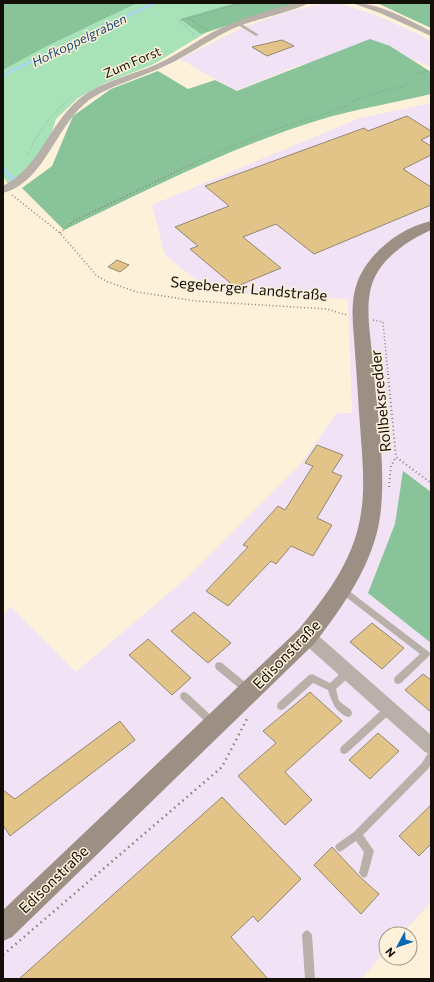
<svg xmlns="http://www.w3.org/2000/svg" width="434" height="982" viewBox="0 0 434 982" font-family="Commissioner,sans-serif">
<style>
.industrial{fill:#f1e2f5}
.green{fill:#a7e2b8}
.forest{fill:#89c39a}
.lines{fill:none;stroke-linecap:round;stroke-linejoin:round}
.stream-far1{stroke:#add3f9;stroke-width:2}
.stream{stroke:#add3f9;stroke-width:3}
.building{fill:#e2c488;stroke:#938873}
.path-far3{stroke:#8b8272;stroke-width:1;stroke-dasharray:0.5 2;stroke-linecap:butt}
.path-far2{stroke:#8b8272;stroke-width:1.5;stroke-dasharray:1 2.5;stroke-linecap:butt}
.path-far1{stroke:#8b8272;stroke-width:2;stroke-dasharray:1 3;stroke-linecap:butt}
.path{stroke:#8b8272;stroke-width:2.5;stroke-dasharray:1.5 4;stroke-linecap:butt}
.lane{fill:#b9b0a9;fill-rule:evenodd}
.street{fill:#b9b0a9;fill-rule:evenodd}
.secondary{fill:#9e8f85;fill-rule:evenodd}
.labels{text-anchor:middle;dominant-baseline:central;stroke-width:3;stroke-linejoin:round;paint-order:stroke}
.far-water-label{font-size:13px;font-style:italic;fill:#184a76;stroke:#fdf1d9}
.far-street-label{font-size:13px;fill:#130e07;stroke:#fdf1d9}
.street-label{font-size:15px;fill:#130e07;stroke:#fdf1d9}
</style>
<rect width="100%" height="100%" fill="#fdf1d9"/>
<path class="industrial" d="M325,3H339L378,16L424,37L431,42V67L407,57L390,46L297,66L236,91L180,59L244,27L288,12Z
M431,103V902L402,934H386V951L361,979H3V616L10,606L76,672L189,576L300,465L337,413H352L348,299L212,292L165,255L152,205L360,118Z"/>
<path class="green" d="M3,3H295L207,32L152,65L105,83L78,98L56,119L42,163L9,186L3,176Z"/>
<path class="forest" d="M3,3H137L43,48L3,70Z
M236,3H297L201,34L180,19Z
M377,3H431V28Z
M370,39L390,46L431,72V94C394,103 356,109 319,120C231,147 147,190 64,230L22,188L52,166L73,116L111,89L158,71L188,89L215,80L237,91Z
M403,471L431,492V643L368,593L395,524Z"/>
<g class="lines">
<path class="stream-far1" d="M3,77L9,72L155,3"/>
<path class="stream" d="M3,169L15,181"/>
</g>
<path class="building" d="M282,40L294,46L267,56L252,47Z
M407,116L431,131V135L421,140L431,146V155L403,169L431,187V205L314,254L276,224L243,237L281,268L235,287L190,249L198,246L175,227L229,206L205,186L364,128L368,131Z
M117,260L129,265L120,272L108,267Z
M317,445L343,455L332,472L342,476L317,518L332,525L313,556L291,546L276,564L271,561L228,606L206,591L248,547L243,545L278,506L285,510L313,466L305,463Z
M194,612L231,643L208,663L171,631Z
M372,623L404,648L382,669L350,642Z
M148,639L191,678L172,695L129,655Z
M423,674L431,680V712L405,690Z
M310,692L342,721L285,772L312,800L285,825L238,776L276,743L263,731Z
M120,721L135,740L10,836L3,825V790L15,799Z
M378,733L399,751L370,779L349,760Z
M222,797L301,879L258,922L253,916L231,937L268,979H19Z
M431,805V844L419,856L399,836Z
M332,847L360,877L379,894L361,914L314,865Z"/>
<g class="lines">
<path class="path-far3" d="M188,18L208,30
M192,36L194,34L179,21L242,3
M27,157C37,132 52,113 73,96
M190,165L224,149L276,129L331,112L347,106L357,99L406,85L418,73L431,71"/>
<path class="path-far2" d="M12,195L60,233L97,276L108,282L137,292L196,301L327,309L347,315
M60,233L74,221L192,164
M373,320L383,322L388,375"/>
<path class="path-far1" d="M388,374L396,457L431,483
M389,487L391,466L396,457"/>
<path class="path" d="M3,955L222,767L248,717"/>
<path class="lane" d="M239,23H240L259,35L256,36L238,25V23Z
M341,586L344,587L429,652L430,654L429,656L401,683L398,684L395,683L394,680L395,677L420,654L338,591L337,589L338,587Z
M219,662L222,663L251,687L252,690L251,693L248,694L245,693L216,669L215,666L216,663Z
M348,668L351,669L352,672L351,675L336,689L339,701L351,710L352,713L351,716L348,717C335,712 332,702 328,690L313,683L284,709L281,710L278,709L277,706L278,703L309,675L312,674L330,683L345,669Z
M184,692L187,693L216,720L217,723L216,726L213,727L210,726L181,699L180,696L181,693Z
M389,705L392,706L393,709L392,712L347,753L344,754L341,753L340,750L341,747L386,706Z
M431,752V764L428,769L363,835L374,851L367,876L364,878L361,876L359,873L364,852L356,841L340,852L337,850L335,847L337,844L354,832L422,763L428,753Z
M307,930L310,932L312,935L315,979H305L302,935L304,932Z"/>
<path class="street" d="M296,3H308C301,9 255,20 242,25C215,35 193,53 167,65C143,77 116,83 92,98C56,122 46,182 3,193V186C39,168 48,126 78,100C99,82 129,76 155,65C178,55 198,39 221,28C245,17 270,10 296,3Z
M352,3C381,3 406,19 431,31V36L380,13Z
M307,629L313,631L431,735V754L425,752L301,641L299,636L301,631Z"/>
<path class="secondary" d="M431,221V230C407,241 381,258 372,284C365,306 370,331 372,354C376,405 387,467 380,517C373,565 343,606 315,643L12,937L3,941V910L299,629C326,596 352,562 360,519C366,488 362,456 360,425C358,401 357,377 355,353C354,330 349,305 357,283C368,253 400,228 431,221Z"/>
</g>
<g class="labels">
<g class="far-water-label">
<text transform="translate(79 40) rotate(-26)">Hofkoppelgraben</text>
</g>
<g class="far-street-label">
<text transform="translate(132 62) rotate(-23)">Zum Forst</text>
</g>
<g class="street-label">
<text transform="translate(249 288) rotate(5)">Segeberger Landstraße</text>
<text transform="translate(380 401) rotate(-96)">Rollbeksredder</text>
<text transform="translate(286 654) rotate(-46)">Edisonstraße</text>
<text transform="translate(53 879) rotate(-44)">Edisonstraße</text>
</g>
</g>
<rect width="434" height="982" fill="none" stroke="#130e07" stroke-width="8"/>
<g transform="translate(398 946) rotate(230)"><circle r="19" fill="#fdf1d9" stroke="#9f9685"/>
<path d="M0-3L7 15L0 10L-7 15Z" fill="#0a65b3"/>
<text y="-6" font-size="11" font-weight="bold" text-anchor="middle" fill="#130e07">N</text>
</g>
</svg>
